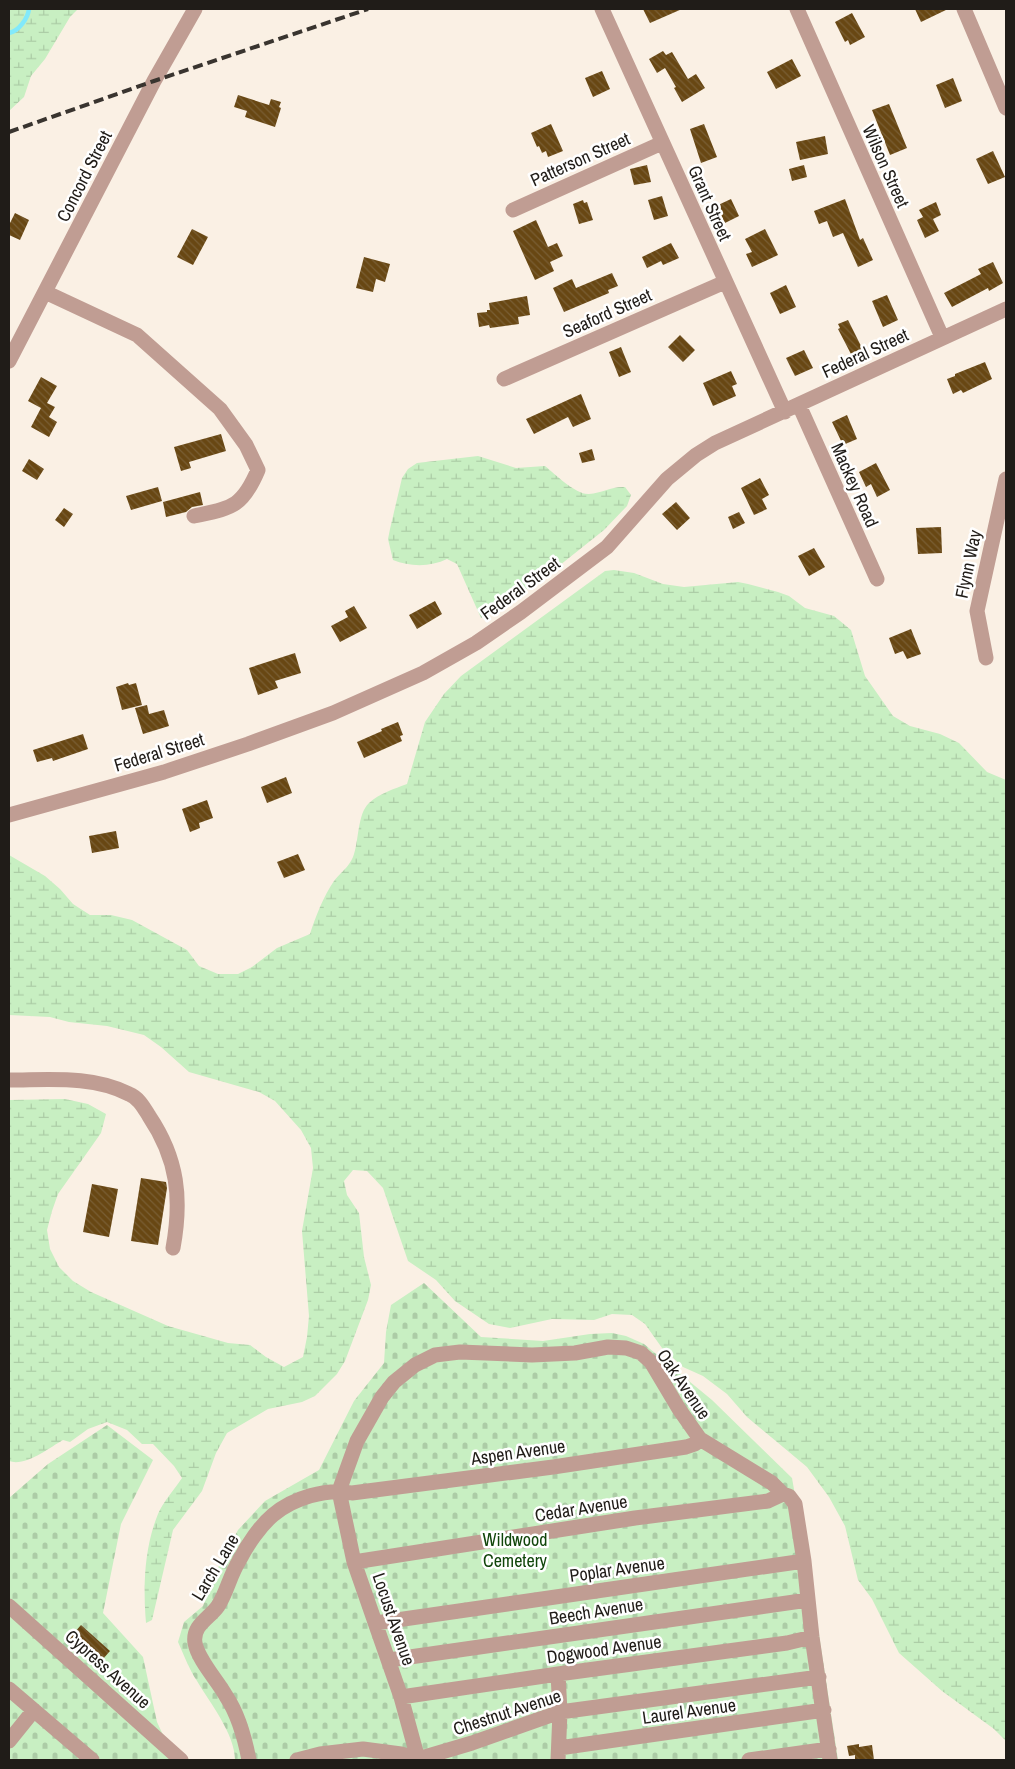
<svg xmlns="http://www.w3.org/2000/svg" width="1015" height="1769" viewBox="0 0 1015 1769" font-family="'Archivo Narrow',sans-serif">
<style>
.wetland{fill:url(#wetland-marsh)}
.cemetery{fill:url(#cemetery-stones)}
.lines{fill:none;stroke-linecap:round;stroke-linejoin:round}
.stream{stroke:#82e9fb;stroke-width:4.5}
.building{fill:url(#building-back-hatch)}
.minor{stroke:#c09d93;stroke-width:15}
.rail{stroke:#39342f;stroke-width:4;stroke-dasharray:10 5;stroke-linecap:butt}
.labels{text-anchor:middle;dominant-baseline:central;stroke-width:5;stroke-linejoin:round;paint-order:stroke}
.street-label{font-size:18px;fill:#201c18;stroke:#fff}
.park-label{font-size:18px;fill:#10450a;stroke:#fff}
</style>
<defs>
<pattern id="wetland-marsh" width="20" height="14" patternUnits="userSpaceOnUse" patternTransform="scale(1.25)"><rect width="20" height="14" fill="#c8efc2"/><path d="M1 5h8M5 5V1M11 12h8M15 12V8" fill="none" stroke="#accca6"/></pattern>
<pattern id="cemetery-stones" width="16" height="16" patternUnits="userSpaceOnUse" patternTransform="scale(1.25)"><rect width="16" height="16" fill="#c8efc2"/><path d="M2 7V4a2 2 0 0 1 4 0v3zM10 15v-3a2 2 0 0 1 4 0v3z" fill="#accca6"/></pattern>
<pattern id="building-back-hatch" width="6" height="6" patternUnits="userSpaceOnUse" patternTransform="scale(1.25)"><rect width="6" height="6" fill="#684713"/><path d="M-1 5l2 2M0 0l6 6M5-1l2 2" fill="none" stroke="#795e34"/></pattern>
</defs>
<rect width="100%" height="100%" fill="#faf0e4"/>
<path class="wetland" d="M9,9H78L70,17L45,59L31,76L24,97L9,111Z
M478,456L516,468L545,466C555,474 576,495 589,494C602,493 612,486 625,487L631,495L627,506L604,530L545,577L481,618L457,564L447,559C431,567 410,567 393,560L388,539L390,529L402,478L408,469L417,463Z
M614,570L634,573L663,584L684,587L738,582L748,584L778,592L789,596L805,608L834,616L851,630L865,676L893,716L910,726L940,734L959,743L987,772L1006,780V1741L994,1729L942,1691L899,1653L872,1599L858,1580L845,1526L829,1497L807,1467L747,1417L727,1394L703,1376L683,1367L662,1348L645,1324L632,1315L612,1314L594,1320L552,1319L510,1328L489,1324L455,1301L436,1280L408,1261L383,1188L367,1171L353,1170L344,1181L347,1195L359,1213L364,1257L371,1285L368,1300L345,1361L337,1374L315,1396L302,1402L268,1409L227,1433L216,1453L202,1491L173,1530L152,1620L146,1623C143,1587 144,1548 158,1514C163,1502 174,1490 182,1478L174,1466L153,1444H142L127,1430L107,1422L88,1429L70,1442L63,1440C49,1448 25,1467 9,1461V1100L65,1099L88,1104L106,1114L101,1133L58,1194L52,1211L47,1230L50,1249L59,1267L73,1281L91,1292L168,1326L228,1343L250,1345L266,1357L284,1367L303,1357L307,1337L309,1316L302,1231L313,1168L311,1148L301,1130L275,1101L259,1092L189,1072L161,1047L144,1035L107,1026L69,1022L50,1017L9,1015V855L45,876L60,889L73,904L90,915H111L132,920L187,950L199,966L218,974H238L252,967L277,948L310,934C315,918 324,895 334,881C340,873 349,867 353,857C359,843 357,814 369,803C380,793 394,789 407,784L425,722L444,694L461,676L605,571Z"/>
<path class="cemetery" d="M424,1283L481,1337L543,1341L590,1334L612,1333L626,1336L644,1344L712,1400L792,1478L815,1608L838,1760H235C235,1734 210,1703 197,1681C189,1669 184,1655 178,1642L184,1622L203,1606L220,1563L238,1530L265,1501L319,1470L354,1401L384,1363L386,1332L391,1305Z
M107,1425L153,1460L121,1524L103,1613L143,1657L157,1722L164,1737L190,1760H9V1498L48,1464Z"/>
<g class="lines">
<path class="stream" d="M9,33C19,31 28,18 29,9"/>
</g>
<path class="building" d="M643,9H682L650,23Z
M915,9H948L921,22Z
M852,13L865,37L850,45L848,40L845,42L835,22Z
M663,51L666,55L672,52L688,79L696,74L705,88L682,102L674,88L676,87L665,68L657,73L649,59Z
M792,59L801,76L776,89L767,72Z
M602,71L610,89L593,97L585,78Z
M953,78L962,101L945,108L936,85Z
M238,95L269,105L271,99L281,102L279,107L281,108L275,127L245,117L247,111L234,107Z
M889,104L907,148L890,155L872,110Z
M551,124L563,151L548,157L546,151L542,153L539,146L537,147L531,133Z
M704,124L717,157L701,163L690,129Z
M825,136L828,154L800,160L796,142Z
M993,151L1005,177L988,184L976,159Z
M647,165L651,182L634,185L630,169Z
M804,165L807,177L792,181L789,169Z
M662,196L668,216L654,220L648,200Z
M731,199L739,216L725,223L716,206Z
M845,199L860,240L863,238L873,260L858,267L843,233L833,237L827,221L819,224L814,211Z
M583,200L584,203L587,202L593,220L579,224L573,204Z
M936,202L941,215L933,219L939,231L925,238L917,220L923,217L919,210Z
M15,213L29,220L20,240L9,235V225Z
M536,220L548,247L557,243L563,256L550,262L554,271L535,280L513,231Z
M192,229L208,237L193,265L177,257Z
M765,229L778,255L752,267L746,254L752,252L745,239Z
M671,243L679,258L663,265L661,261L647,268L642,257Z
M364,257L390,264L385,282L376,279L373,292L356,288Z
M993,262L1003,283L989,291L988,288L952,307L944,293L981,274L978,269Z
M612,273L618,286L608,290L609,293L564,312L553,288L572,279L576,288Z
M786,285L796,307L780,314L770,293Z
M887,295L898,320L883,327L872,301Z
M527,296L530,315L518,317L519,324L490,328L489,325L479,327L477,313L487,312V310H490L489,303Z
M848,320L863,350L852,356L838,329L840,328L838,324Z
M680,335L695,350L683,362L668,347Z
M621,347L631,372L619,377L609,352Z
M804,350L813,368L795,376L786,358Z
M985,362L992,379L963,393L961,390L953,394L947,379L955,376V374Z
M731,371L737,384L732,386L736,396L713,406L703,383Z
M41,377L57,386L47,403L55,407L49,417L57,422L49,437L31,427L41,408L28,401Z
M581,394L591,419L573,427L568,417L534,434L526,419Z
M847,415L857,439L843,445L832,422Z
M221,434L226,451L189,462L191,468L181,471L174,447Z
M592,449L595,460L582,463L579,453Z
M29,459L44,469L37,480L22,471Z
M876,463L890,490L877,497L871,484L866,487L859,472Z
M760,478L769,495L762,499L767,509L754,515L741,488Z
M158,487L162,501L131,510L126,496Z
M200,492L203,505L192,507L186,512L166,517L163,502Z
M676,502L690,518L677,530L662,514Z
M64,508L73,514L64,527L55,520Z
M739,512L745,523L733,529L728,517Z
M941,527L942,553L918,554L916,528Z
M814,548L825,567L809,576L798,556Z
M435,601L442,614L417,629L409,615Z
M354,606L367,628L340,642L331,626L348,617L345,611Z
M911,629L921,654L907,659L903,651L895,654L889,638Z
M295,653L301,673L275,681L278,688L258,695L249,668Z
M128,683L129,685L136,683L142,705L122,710L116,687Z
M147,705L149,714L164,710L169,726L143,734L135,708Z
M398,722L403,735L400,736L402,741L364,758L357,742L382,731L381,729Z
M83,734L88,749L53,761L52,758L37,762L33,750Z
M286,777L292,793L267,803L261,787Z
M207,800L213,818L199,823L200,828L190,832L182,809Z
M116,831L119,848L92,853L89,836Z
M298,854L305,870L284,878L277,862Z
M141,1178L166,1182L167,1188L158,1245L131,1241Z
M92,1184L118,1189L109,1237L83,1232Z
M81,1625L110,1651L96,1667L67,1641Z
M859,1744V1747L872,1745L874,1760H855V1755L849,1756L847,1746Z"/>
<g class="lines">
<path class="minor" d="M602,9L785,412
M797,9L942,337
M964,9L1006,108
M513,210L662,143
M45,292L137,335L220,409L246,445L258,470C242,508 231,508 194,516
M9,361L154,81L195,9
M504,379L725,282
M799,405L877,579
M986,658L977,611L1006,479
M9,815L164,772L248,744L333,713L423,673L476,643L521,612L607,547L667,479L696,455L715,443L1006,309
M9,1080C48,1080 93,1075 129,1094C139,1098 144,1108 149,1116C178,1159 182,1199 173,1248
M339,1491L357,1441L382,1397L394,1382L415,1365L435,1355L460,1352L532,1355L575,1353L608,1347L626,1348L641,1353L651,1362L679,1409L700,1439L772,1483L783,1494L789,1496L795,1504L804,1561L812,1637L830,1760
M339,1491L354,1562L401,1697L418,1759
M354,1562L635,1518L768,1501L783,1494
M9,1606L181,1760
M376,1623L804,1561
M389,1660L808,1600
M558,1674L560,1712L558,1760
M9,1689L92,1760
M401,1697L558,1674L787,1643L812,1637
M9,1741L34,1710
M559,1748L824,1710
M249,1760C245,1739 238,1714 226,1696C218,1681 198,1660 195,1643C192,1625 210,1618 218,1606C227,1592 230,1575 239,1561C247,1545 260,1526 273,1515C293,1498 326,1488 352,1493L553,1467L686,1447L695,1444L700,1439
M297,1760L320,1754L363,1749L401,1754L418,1759L472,1743L560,1712L819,1677
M749,1760L829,1749"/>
<path class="rail" d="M9,132L154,81L368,9"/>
</g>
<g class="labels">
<g class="street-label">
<text transform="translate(580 159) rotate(-24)">Patterson Street</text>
<text transform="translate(886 166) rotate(66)">Wilson Street</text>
<text transform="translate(84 176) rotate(-63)">Concord Street</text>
<text transform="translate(710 203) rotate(66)">Grant Street</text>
<text transform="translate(607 313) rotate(-24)">Seaford Street</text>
<text transform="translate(865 353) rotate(-25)">Federal Street</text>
<text transform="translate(855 485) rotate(66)">Mackey Road</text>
<text transform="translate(968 564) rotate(-78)">Flynn Way</text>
<text transform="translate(520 588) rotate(-36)">Federal Street</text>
<text transform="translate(159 752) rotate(-17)">Federal Street</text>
<text transform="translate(684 1384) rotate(56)">Oak Avenue</text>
<text transform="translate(518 1452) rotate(-8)">Aspen Avenue</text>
<text transform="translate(581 1508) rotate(-9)">Cedar Avenue</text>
<text transform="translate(215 1567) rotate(-59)">Larch Lane</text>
<text transform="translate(617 1569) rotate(-8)">Poplar Avenue</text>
<text transform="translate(596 1611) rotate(-9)">Beech Avenue</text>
<text transform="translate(394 1619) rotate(71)">Locust Avenue</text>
<text transform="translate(604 1649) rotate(-8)">Dogwood Avenue</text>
<text transform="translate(108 1669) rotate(42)">Cypress Avenue</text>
<text transform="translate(689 1711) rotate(-8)">Laurel Avenue</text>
<text transform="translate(507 1712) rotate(-18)">Chestnut Avenue</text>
</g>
<g class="park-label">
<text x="515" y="1539">Wildwood<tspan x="515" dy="21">Cemetery</tspan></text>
</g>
</g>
<rect width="1015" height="1769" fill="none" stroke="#201c18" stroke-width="20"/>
</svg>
